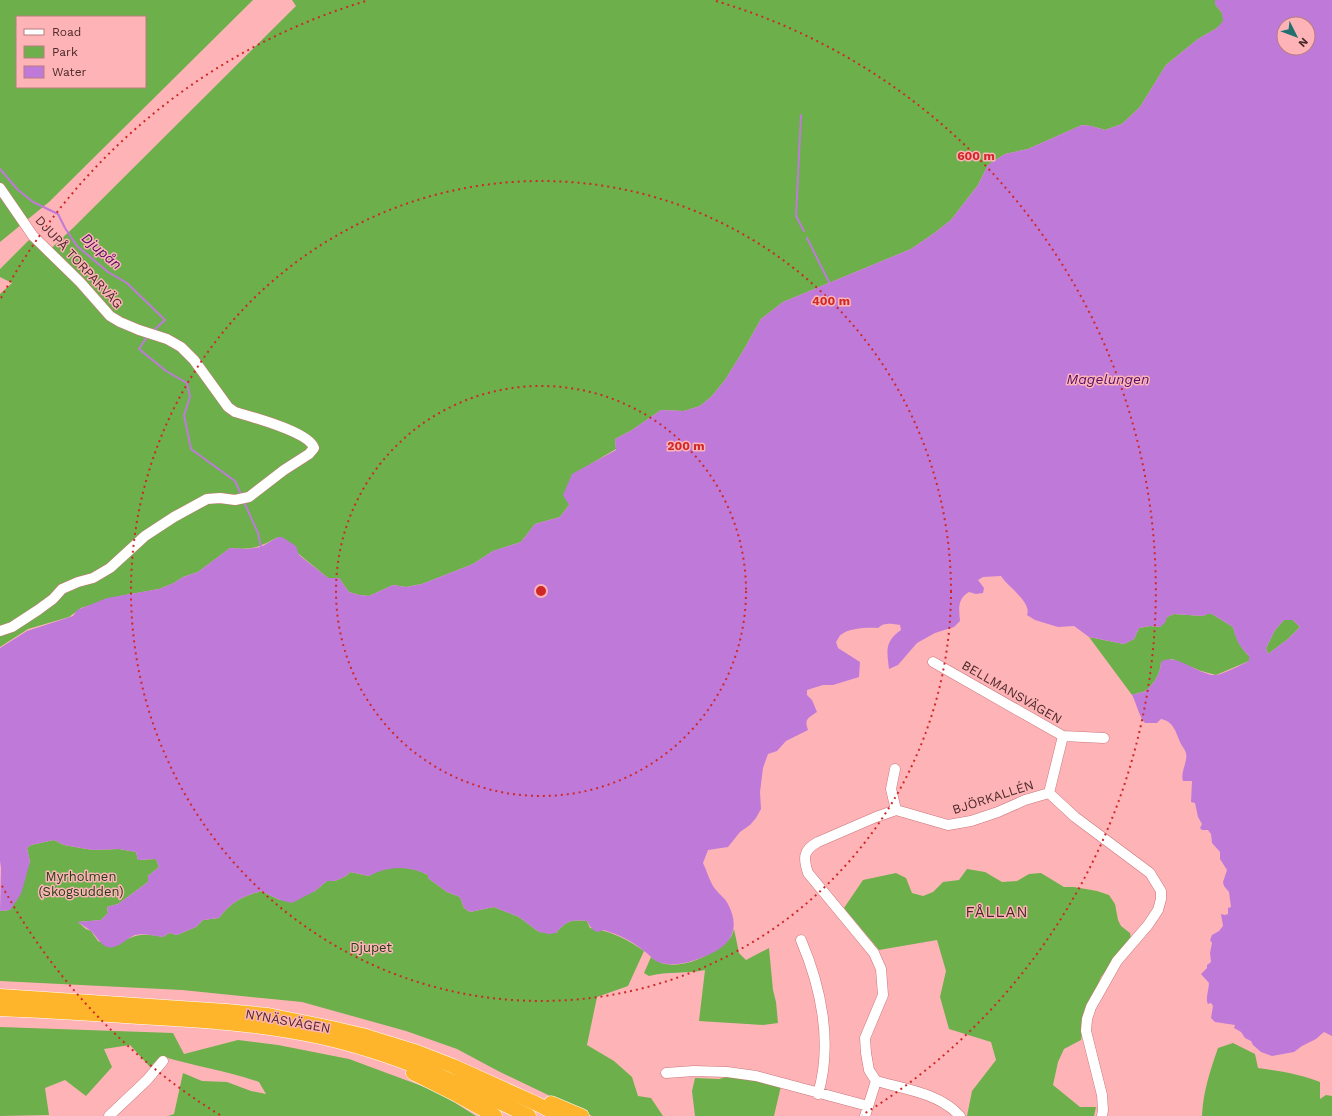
<svg xmlns="http://www.w3.org/2000/svg" width="1332" height="1116" viewBox="0 0 1332 1116" font-family="'Work Sans',sans-serif">
<style>
.green{fill:#6caf4b;fill-rule:evenodd}
.water{fill:#bf7ad9;fill-rule:evenodd}
.lines{fill:none;stroke-linecap:round;stroke-linejoin:round}
.stream{stroke:#bf7ad9;stroke-width:2}
.minor-casing{stroke:#cb757a;stroke-width:11}
.highway-casing{stroke:#fff;stroke-width:15}
.minor{stroke:#fff;stroke-width:10}
.highway{stroke:#feb42b;stroke-width:14}
.ring{fill:none;stroke:#cf2828;stroke-width:2;stroke-dasharray:2 4}
.labels{text-anchor:middle;dominant-baseline:central;stroke-width:3;stroke-linejoin:round;paint-order:stroke}
.street-label{font-size:13px;fill:#4c282a;stroke:#feb4b7}
.park-label{font-size:13px;fill:#233e15;stroke:#feb4b7}
.water-label{font-size:14px;font-style:italic;fill:#520e67;stroke:#feb4b7}
.quarter-label{font-size:15px;letter-spacing:1px;fill:#4c282a;stroke:#feb4b7}
.centre{fill:#cf2828;stroke:#feb4b7;stroke-width:2}
.ring-label{font-size:12px;text-anchor:middle;font-weight:bold;fill:#cf2828;stroke:#feb4b7;stroke-width:3;stroke-linejoin:round;paint-order:stroke}
</style>
<rect width="100%" height="100%" fill="#feb4b7"/>
<path class="green" d="M0,0H253L49,202L0,242ZM17,17H145V87H17Z
M292,0H1215V4L1222,13L1224,21L1217,28L1198,39L1166,65L1140,107L1122,124L1105,130L1091,126L1082,125L1028,149L1005,154L988,165L978,185L951,220L933,234L911,249L783,302L761,319L743,351L725,380L712,396L700,406L684,411L661,410L632,430L615,439L616,449L572,475L569,505L560,517L535,524L521,542L493,551L473,564L422,584L406,587L393,585L369,596L359,595L349,592L339,578H328L278,537C258,548 252,550 230,548L198,572L183,577L174,583L159,589L120,596L81,608L69,617L28,629L0,647V294L12,283L0,277V269L29,240L45,254L73,228L296,6Z
M1174,614L1203,616L1207,614H1212L1233,627C1236,639 1240,647 1249,656V661L1216,675L1201,671L1172,659L1161,662C1161,672 1154,685 1145,691C1142,693 1136,693 1132,695L1089,637L1124,644L1134,639L1139,628L1150,626L1160,627L1167,617Z
M1284,620H1293L1300,627L1288,639L1268,654L1266,648L1275,630Z
M54,840L64,845L81,848L93,850L119,849L136,852L138,860L156,859L159,867L148,876V882L118,904L107,907L108,913L101,920L78,922L86,929L91,931L98,941L112,947C134,936 137,932 163,937L169,933L177,935L196,927L203,920L219,918C231,902 242,897 261,891L280,900L315,891L327,881H335L346,876L350,872L369,876C387,865 409,865 428,875V878L447,892L460,897L464,908L470,912L494,907L519,917L539,932L556,933C567,920 571,920 587,921L590,928C611,931 627,939 644,951L628,986L597,997L587,1045L614,1061L632,1077L638,1096L651,1098L663,1116H592L500,1072L457,1049L406,1031L302,1002L182,990L0,981V911L10,910L30,862L27,848L31,845Z
M967,869L985,872L1002,882L1017,881L1029,874L1041,873L1064,887H1074L1097,891L1109,895L1115,904L1118,920L1121,926L1130,933L1131,938L1101,977L1084,1021L1081,1040L1064,1049L1058,1062L1053,1085L1080,1107H1096L1094,1116H967L972,1091L996,1060L991,1042L949,1029L940,997L946,971L937,940L879,950L844,908L863,880L896,873L906,878L912,893L923,896L933,892L943,882L959,880Z
M734,929L739,953L746,960L769,948L773,990L776,1002L778,1023L763,1025L699,1021L705,970C687,974 667,971 649,976L644,973L651,957C669,973 701,961 718,948C722,945 728,942 730,938C732,936 733,932 734,929Z
M0,1027L173,1033L184,1054L238,1040L278,1045L349,1059L438,1092L476,1116H168L174,1114L183,1073L202,1081L227,1082L251,1091L266,1094L259,1082C227,1071 194,1066 161,1056L150,1067L130,1045L104,1049L112,1067L86,1096L65,1080L45,1088L49,1115L0,1116Z
M1233,1043L1255,1054L1258,1068C1280,1071 1300,1074 1320,1082V1099L1326,1095L1332,1096V1116H1202C1203,1092 1210,1071 1218,1048Z
M730,1076L756,1080L781,1086L774,1116H695L692,1091L695,1078L719,1079Z"/>
<path class="water" d="M1215,0H1332V1036L1324,1032L1316,1039L1302,1046L1294,1052L1272,1056L1261,1052L1253,1045L1251,1041L1245,1038L1241,1032L1234,1028L1235,1025L1215,1022L1211,1018L1213,1006L1211,1003L1208,1004C1205,999 1209,989 1209,983L1201,974L1207,968V965L1211,962L1210,953L1212,943L1210,940L1212,935L1219,931L1223,926L1221,914L1225,915L1228,914V908L1231,907L1229,892L1224,886L1223,882L1227,870L1220,859V852L1212,843L1211,834L1208,830H1202L1200,828L1202,824L1198,817L1195,803L1191,802L1192,781H1183C1180,772 1188,762 1186,753C1185,749 1181,745 1180,742C1176,732 1173,721 1161,719L1157,723H1145C1140,719 1136,702 1132,695C1136,693 1142,693 1145,691C1154,685 1161,672 1161,662C1175,651 1200,677 1217,675C1225,673 1241,665 1249,661V656C1239,646 1236,640 1233,627L1212,614H1207L1203,616L1174,614L1167,617L1165,623L1160,627L1150,626L1139,628L1134,639L1124,644L1089,637L1074,626L1058,627L1035,620L1027,615C1032,602 1008,587 1001,576L983,577L978,580L984,588L983,593L976,594L969,592C957,599 959,609 960,621L954,627L935,633L917,643L898,665L889,669C887,651 884,642 901,630L900,625C892,624 884,622 878,628C869,627 849,628 842,634C839,635 838,640 836,642L838,648L860,662L859,677L833,685H823L807,690V695L812,700L817,712C808,718 804,719 808,730L786,741L777,751L768,754L763,768L760,792L761,809L756,818L750,825L740,832L728,847L708,850L703,863C707,871 710,883 716,890C720,895 725,898 728,904C742,931 729,948 703,957C689,963 673,967 658,962C653,960 649,954 644,951C632,941 618,934 603,930C595,935 591,928 587,921C571,920 567,920 556,933L549,934L539,932L519,917L494,907L470,912L464,908L460,897L447,892L428,878V875C409,865 387,866 369,876L350,872L346,876L335,881H327L315,891L292,903L280,900L261,891C242,897 231,902 219,918L203,920L196,927L177,935L169,933L163,937C154,936 144,933 135,935C127,938 117,950 107,947C100,944 97,937 92,932C90,930 80,923 77,922L101,920L108,913L107,907L118,904L148,882V876L159,867L156,859L138,860L136,852L119,849L93,850L81,848L64,845L54,840L31,845L27,848L30,862L21,894L10,910L0,911L1,868L0,861V648L27,631L73,616L77,610L107,598L159,589L174,583L183,577L198,572L230,548L246,549L261,547L278,537H282L296,546L299,555L328,578H339L349,592L359,595L369,596L393,585L406,587L422,584L473,564L493,551L521,542L535,524L560,517L569,505L563,495L572,474L616,450L615,439L632,430L661,410L684,411L700,406L712,396L725,380L743,351L761,319L783,302L911,249L933,234L951,220L978,185L988,165L1005,154L1028,149L1082,125L1091,126L1105,130L1122,124L1140,107L1166,65L1198,39L1217,28L1223,21L1222,13L1215,4ZM1284,24H1308V48H1284ZM1284,620H1293L1300,627L1288,639L1268,654L1266,648L1275,630Z"/>
<g class="lines">
<path class="stream" d="M801,115L796,216L804,231
M0,169L17,189L33,202L58,214L65,228L77,246L108,272L127,283L165,320L153,331
M807,238L829,282
M147,337L139,349L166,371L187,383L190,397L184,415L191,449L235,481L241,494
M244,502L258,533L261,547"/>
<defs>
<path id="minor" d="M0,188L33,236L80,282L110,316L120,322L139,330L167,339L181,347L194,360L228,407L235,412C252,417 309,432 314,448L309,454L284,470L249,497L235,500L220,498L207,499L174,517L145,536L110,568L93,578L78,582L62,589L53,599L38,610L12,627L0,631
M933,662L1063,736L1104,738
M895,769L891,789L896,810
M1049,793L1063,736
M801,940C821,987 833,1043 818,1094
M666,1073L694,1071L727,1072L756,1076L868,1106
M876,1081L869,1070L866,1053L865,1038L883,995L881,969L874,953L808,873C803,858 803,850 818,842L876,817L896,810L948,825L971,821L998,812L1025,800L1049,793L1075,817L1150,873L1161,891V899L1158,910L1148,925L1117,961L1091,1007L1087,1019L1086,1031L1102,1095L1103,1110L1102,1116
M876,1081C905,1089 939,1093 960,1116
M109,1116L147,1080L163,1061
M865,1116L876,1081"/>
<path id="highway" d="M0,996L226,1011L268,1015L332,1028L362,1035L417,1052L453,1066L535,1103L561,1116
M0,1009C46,1011 93,1014 139,1017C199,1020 260,1024 320,1037C393,1053 461,1084 529,1116
M413,1073L457,1095L495,1116
M551,1103L582,1116"/>
</defs>
<use href="#minor" class="minor-casing"/>
<use href="#highway" class="highway-casing"/>
<use href="#minor" class="minor"/>
<use href="#highway" class="highway"/>
</g>
<g class="ring">
<circle cx="541" cy="591" r="205"/>
<circle cx="541" cy="591" r="410"/>
<path d="M220 1115A615 615 0 0 1 1 884M1 298A615 615 0 0 1 366 1M716 1A615 615 0 0 1 862 1115"/>
</g>
<g class="labels">
<g class="street-label">
<text transform="translate(79 262) rotate(47)">DJUPÅ TORPARVÄG</text>
<text transform="translate(1012 692) rotate(30)">BELLMANSVÄGEN</text>
<text transform="translate(993 797) rotate(-18)">BJÖRKALLÉN</text>
<text transform="translate(288 1021) rotate(10)">NYNÄSVÄGEN</text>
</g>
<g class="park-label">
<text x="81" y="876">Myrholmen<tspan x="81" dy="15">(Skogsudden)</tspan></text>
<text x="371" y="947">Djupet</text>
</g>
<g class="water-label">
<text transform="translate(102 251) rotate(41)">Djupån</text>
<text x="1108" y="379">Magelungen</text>
</g>
<g class="quarter-label">
<text x="997" y="912">FÅLLAN</text>
</g>
</g>
<circle cx="541" cy="591" r="6" class="centre"/>
<g class="ring-label">
<text x="976" y="160">600 m</text>
<text x="831" y="305">400 m</text>
<text x="686" y="450">200 m</text>
</g>
<rect x="16" y="16" width="130" height="72" fill="#feb4b7" stroke="#b77c7f"/>
<rect x="24" y="29" width="20" height="6" fill="#ffffff" stroke="#b77c7f"/>
<text x="52" y="36" font-size="12" fill="#4c282a">Road</text>
<rect x="24" y="46" width="20" height="12" fill="#6caf4b" stroke="#b77c7f"/>
<text x="52" y="56" font-size="12" fill="#4c282a">Park</text>
<rect x="24" y="66" width="20" height="12" fill="#bf7ad9" stroke="#b77c7f"/>
<text x="52" y="76" font-size="12" fill="#4c282a">Water</text>
<g transform="translate(1296 36) rotate(132)"><circle r="19" fill="#feb4b7" stroke="#b77c7f"/>
<path d="M0-3L7 15L0 10L-7 15Z" fill="#236f70"/>
<text y="-6" font-size="11" font-weight="bold" text-anchor="middle" fill="#4c282a">N</text>
</g>
</svg>
